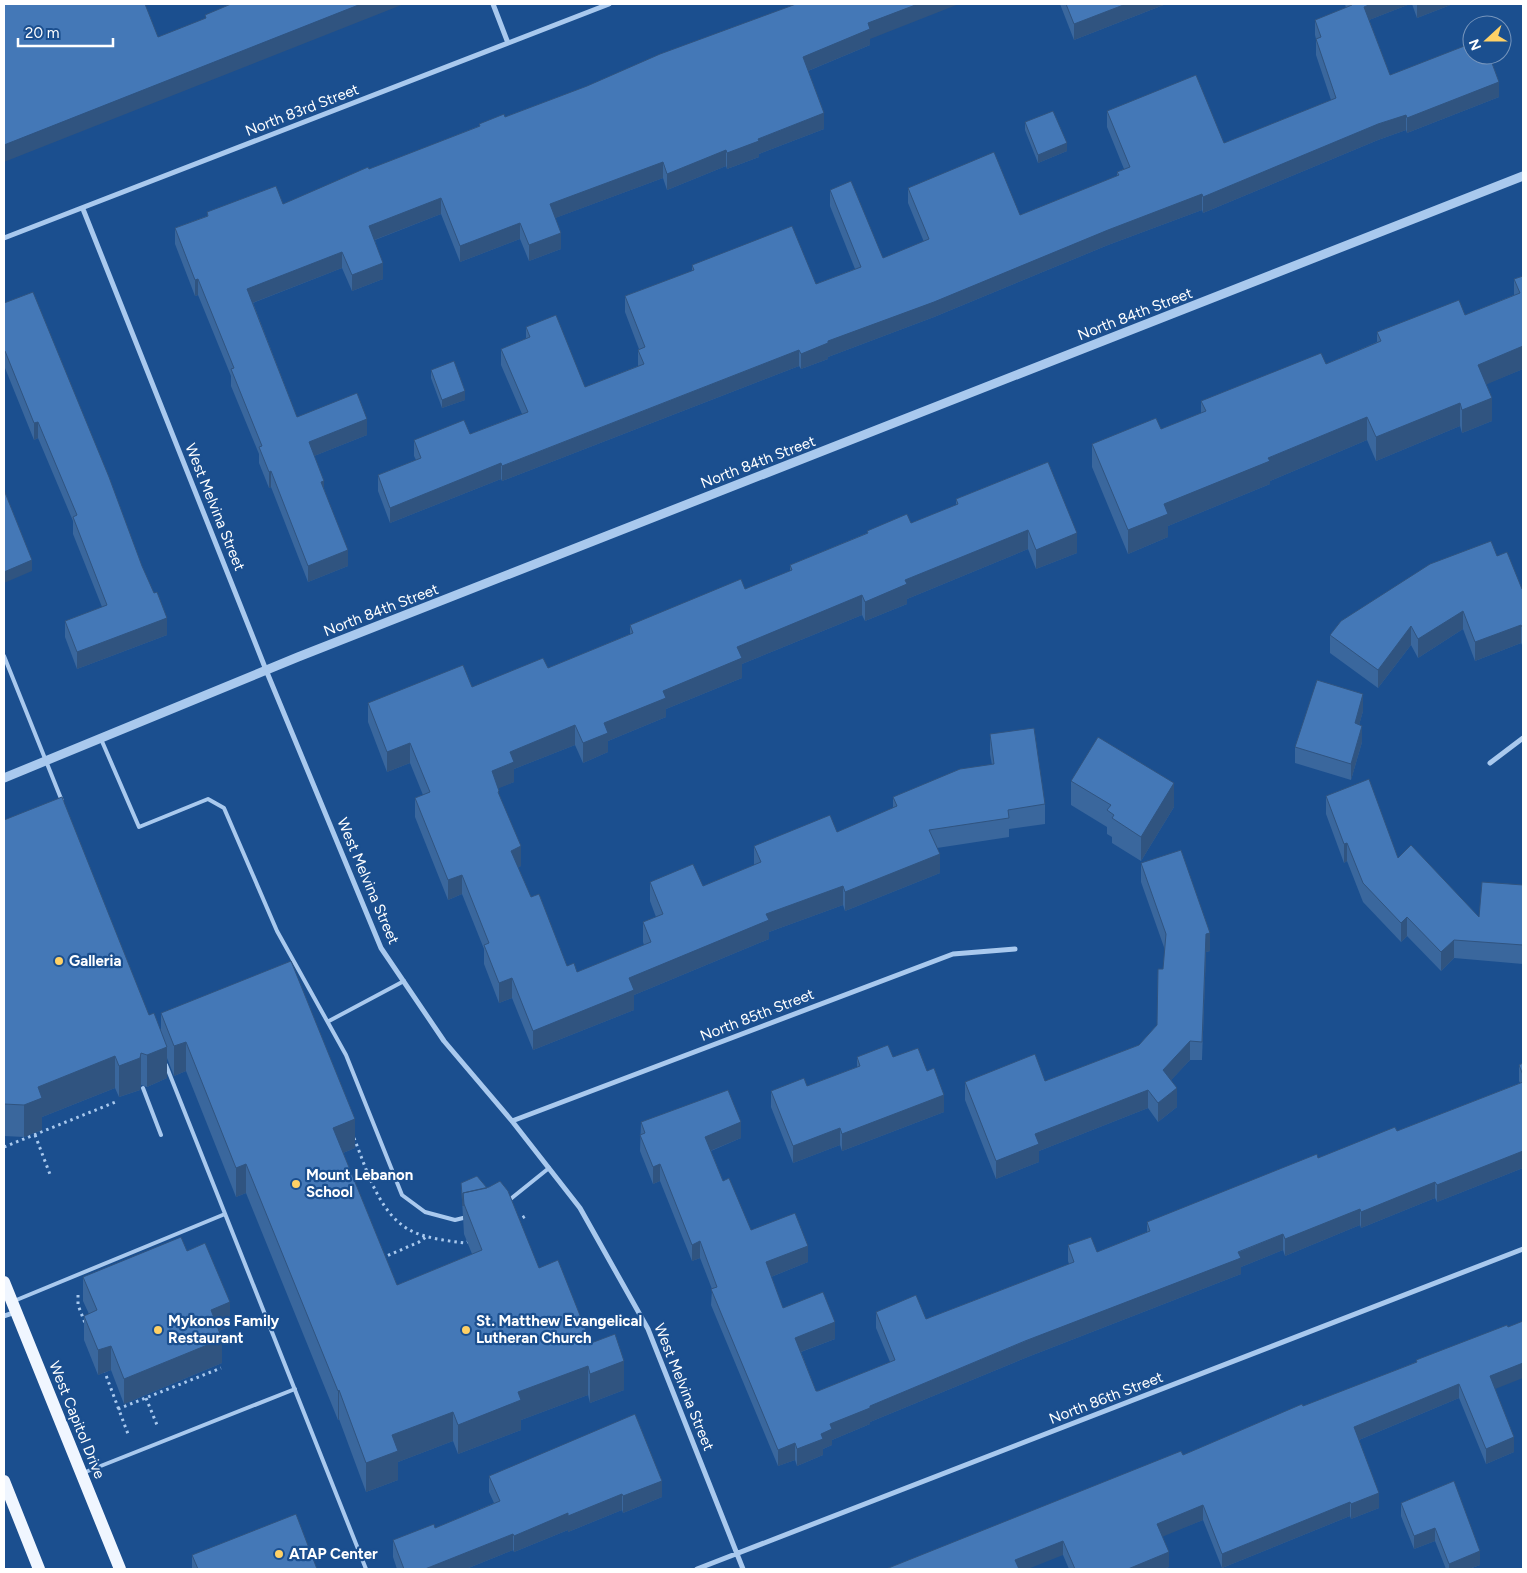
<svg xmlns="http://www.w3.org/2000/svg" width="1527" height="1573" viewBox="0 0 1527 1573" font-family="Figtree,sans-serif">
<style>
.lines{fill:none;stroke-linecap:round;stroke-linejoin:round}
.path{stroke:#a9c9ee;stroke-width:3;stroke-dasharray:2.5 4;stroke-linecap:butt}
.service{stroke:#a9c9ee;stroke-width:4}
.minor{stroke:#a9c9ee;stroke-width:5}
.tertiary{stroke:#a9c9ee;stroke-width:9}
.primary{stroke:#f0f6ff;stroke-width:12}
.wall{fill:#3a679d}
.shaded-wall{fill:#305480}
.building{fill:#4478b7;stroke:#305480}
.poi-dot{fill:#ffd166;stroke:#1b4f8f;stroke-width:2}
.labels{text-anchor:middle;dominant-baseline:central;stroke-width:4.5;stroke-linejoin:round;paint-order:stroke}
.street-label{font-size:15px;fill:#fff;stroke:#1b4f8f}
.poi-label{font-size:15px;font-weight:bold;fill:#fff;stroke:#1b4f8f;text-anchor:start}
</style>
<rect width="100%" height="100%" fill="#1b4f8f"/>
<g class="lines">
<path class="path" d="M35,1135L51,1177
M354,1138C367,1170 380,1219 416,1233C431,1239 449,1241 465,1243L470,1241
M4,1147L118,1101
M517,1221L527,1215
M382,1258L419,1242L426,1237
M78,1295V1305L85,1323
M104,1370L128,1434
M146,1398L157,1425
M118,1409L221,1368"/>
<path class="service" d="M4,656L62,801
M101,739L139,827L208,799L224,808L277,931L346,1055L402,1195L425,1212L455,1220L467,1217
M329,1021L404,981
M166,1065L366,1569
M143,1088L161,1135
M508,1201L549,1168
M14,1301L225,1214
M83,1473L295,1389"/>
<path class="minor" d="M493,4L508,43
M83,209L266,670L381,948L444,1041L512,1121L580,1208L648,1329L743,1569
M4,238L609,4
M1490,763L1523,738
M512,1121L953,954L1015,949
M4,1316L16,1312
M697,1569L1523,1249"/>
<path class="tertiary" d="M4,778L298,657L1523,176"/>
<path class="primary" d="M4,1282L120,1569
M4,1481L39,1569"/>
</g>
<path class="wall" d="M1060,4H1166L1074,40Z
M1345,4H1410L1369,20L1390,75L1499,97L1407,133L1406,130L1378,140L1203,213L1202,210L1108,245L934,317L828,357V359L801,369L799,366L502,481L501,479L390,523L378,491V475L416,460L414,456V440L470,434L522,414L501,365V349L526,339V327L585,387L638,366V350L639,349L625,312V296L692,271V265L816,284L855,269L830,206V190L883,258L924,242L908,203V188L1020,215L1117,176V172L1124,169L1107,127V111L1224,143L1331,100L1316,55V39L1315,35V20L1346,8Z
M1412,4H1453L1417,18Z
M870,39V45L808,71L824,129L759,154V157L727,169L726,166L667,190L663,178L555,218L561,249L529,261L520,239L460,262L441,214L375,240L383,279L352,291L342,268L253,303L297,417L367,435L314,456L348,566L308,582L271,487L269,488L259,463V454L231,386V376L198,295L195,296L175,244V228L207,216V212L283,204L479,126V124L505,117Z
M1025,122L1067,151L1038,163L1025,130Z
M1523,276V369L1486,384L1492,421L1462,433L1460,426L1376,461L1367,440L1270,481V484L1168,526V537L1128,554L1092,467V444L1161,429L1201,413V401L1326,364L1377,342V332L1465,315L1514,295V279Z
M4,303L167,635L77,669L65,637V621L102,607L73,534V521L38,438L34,440L5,368Z
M431,370L465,400L442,408L431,378Z
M1048,462L1077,553L1036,569L1028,549L907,599V604L865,621L862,615L742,664V678L666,709V717L608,741V752L583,763L575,745L514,769V782L498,788L499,796L521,866L518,867L531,897L567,966L577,972L644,945L643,942V922L656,917L650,901V882L703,886L754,865V846L837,832L893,808V797L992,765L990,754V734L1045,804V824L1009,829V837L937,848L940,873L845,911L843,905L769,932V939L634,995V1010L533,1050L512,998L499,1003L484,964V949L462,894L448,900L415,817V798L423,795L410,763L387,772L368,722V703L472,687L548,668L630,634V625L745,589L790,571V565L867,533V531L911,523L956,505V499Z
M1497,556L1522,589H1523V645H1522L1521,643L1475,661L1463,629L1418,658L1411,645L1378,688L1330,653V635Z
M1363,711L1359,725L1362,742L1351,780L1295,763V747Z
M1071,781L1174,807L1141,861L1112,843V837L1107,834V827L1071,805Z
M1326,796L1398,858L1479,917L1523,885V964L1454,958L1441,971L1407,936L1401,942L1363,902L1347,861L1344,863L1326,814Z
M4,820L161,1031V1013L355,1148L343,1153L397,1285L472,1254L464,1234L461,1183L539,1268L624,1390L590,1403L588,1395L521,1420V1430L458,1454L453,1441L398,1462V1480L366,1492L339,1419L338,1420L246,1193L236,1197L186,1071L174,1076L167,1058V1078L147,1087L141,1085L140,1090L119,1097L115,1088L42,1117V1130L24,1137L4,1136Z
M1141,863L1210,951L1206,952L1202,1060H1190L1171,1080L1177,1107L1158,1122L1148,1108L1039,1151V1162L996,1179L965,1100V1082L1045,1081L1139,1045L1157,1025L1163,969L1165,950L1141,882Z
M857,1057H893L927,1071L944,1112L842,1151L840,1145L793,1163L771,1107V1091L807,1086L857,1067Z
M1523,1063V1168L1437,1202L1435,1198L1361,1228L1360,1225L1285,1256L1283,1250L1241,1267V1274L1025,1358L870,1422V1424L832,1440V1445L823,1449V1455L797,1466L795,1460L778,1466L711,1305L712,1289L700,1258L692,1261L660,1181L653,1184L640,1151L641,1122L741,1138L711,1151L723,1181L751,1230L808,1262L771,1277L783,1308L835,1339L801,1352L816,1391H818L890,1362L876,1328V1312L926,1319L1069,1264L1068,1261V1245L1097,1252L1147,1232V1222L1318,1158L1397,1131L1520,1083L1519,1081V1065Z
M187,1251L230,1326L219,1331L222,1363L124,1404L111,1370L98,1375L84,1340V1316L89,1314L83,1301V1277Z
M1416,1360L1495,1389L1514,1452L1486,1464L1459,1398L1359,1440L1379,1508L1351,1519L1350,1516L1222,1568L1203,1520L1162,1536L1169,1567L1163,1569H1069L1063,1555L886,1569L1183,1455L1416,1362Z
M489,1476L662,1497L623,1513L622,1510L568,1532V1530L514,1552L513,1550L466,1569H397L393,1557V1540L435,1528L494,1503L489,1492Z
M1454,1481L1480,1565L1469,1569H1446L1435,1541L1414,1549L1401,1516V1503Z
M192,1555L317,1569H192Z"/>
<path class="shaded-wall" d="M361,4H404L4,162V145Z
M918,4H959L870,39V45L803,73V57L868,23Z
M1126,4H1166L1074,40V24Z
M1371,4H1410L1364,22V7Z
M1417,4H1453L1417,18Z
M1499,82V97L1407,133V118Z
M824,113V129L759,154V157L727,169V153L758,139Z
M1406,115V130L1378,140L1203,213V197L1378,124Z
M1067,143V151L1038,163V155Z
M726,150V166L667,190V174Z
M663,162V178L550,220V204Z
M1202,194V210L1108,245L934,317L828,357V359L801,369V354L828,341L1108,230Z
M441,198V214L369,242V226Z
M520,223V239L460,262V246Z
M561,233V249L529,261V245Z
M342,252V268L247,305V289Z
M383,263V279L352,291V275Z
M198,279V295L195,296V280Z
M1523,346V369L1478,388V365Z
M799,350V366L502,481V466Z
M5,351V368H4V352Z
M465,391V400L442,408V400Z
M1492,398V421L1462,433V410Z
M1460,403V426L1376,461V437Z
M1367,417V440L1270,481V484L1168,526V537L1128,554V530L1164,504L1268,458Z
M367,419V435L309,458V442Z
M38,422V438L34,440V423Z
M501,463V479L390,523V508Z
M271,471V487L269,488V472Z
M324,481V497L321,482Z
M1028,530V549L907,599V604L865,621V602L905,580Z
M1077,533V553L1036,569V550Z
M348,550V566L308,582V566Z
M32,560V571L4,583V572Z
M862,595V615L742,664V678L666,709V717L608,741V752L583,763V743L604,723L663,691L737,647Z
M1463,611V629L1418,658V639Z
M167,618V635L77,669V652Z
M1521,625V643L1475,661V642Z
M1411,626V645L1378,688V670Z
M1523,626V645H1522V627Z
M1363,694V711L1355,740V723Z
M575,725V745L514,769V782L492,791V771L510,752Z
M1362,726V742L1351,780V764Z
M410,743V763L387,772V752Z
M1174,783V807L1141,861V837Z
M1347,843V861L1344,863V844Z
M521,846V866L511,870V851Z
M940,854V873L845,911V892Z
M462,875V894L448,900V880Z
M843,886V905L769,932V939L634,995V1010L533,1050V1031L629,978L766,914Z
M1407,917V936L1401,942V923Z
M1210,933V951L1206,952L1202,1060L1206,934Z
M1454,940V958L1441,971V952Z
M512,978V998L499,1003V983Z
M1190,1041V1060L1163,1089V1070Z
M186,1042V1071L174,1076V1046Z
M167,1047V1078L147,1087V1055Z
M141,1053V1085L140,1090L119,1097V1066Z
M115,1056V1088L42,1117V1130L24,1137V1105L38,1087Z
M1177,1088V1107L1158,1122V1103Z
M1148,1090V1108L1039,1151V1162L996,1179V1161L1035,1134Z
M944,1095V1112L842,1151V1134Z
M355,1119V1148L333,1157V1128Z
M741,1122V1138L705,1153V1137Z
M840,1128V1145L793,1163V1146Z
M1523,1151V1168L1437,1202V1185Z
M246,1164V1193L236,1197V1168Z
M660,1164V1181L653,1184V1167Z
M1435,1182V1198L1361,1228V1212Z
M1360,1209V1225L1285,1256V1239Z
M1283,1234V1250L1241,1267V1274L1025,1358L870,1422V1424L832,1440V1445L823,1449V1455L797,1466V1449L821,1434L830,1424L870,1406Z
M700,1241V1258L692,1261V1245Z
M808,1246V1262L766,1279V1262Z
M230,1302V1326L211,1334V1310Z
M835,1322V1339L795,1354V1338Z
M222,1339V1363L124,1404V1379Z
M111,1346V1370L98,1375V1350Z
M624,1361V1390L590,1403V1374Z
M1523,1363V1378L1490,1391V1376Z
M588,1366V1395L521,1420V1430L458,1454V1425L518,1392Z
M1459,1384V1398L1354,1442V1427Z
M339,1390V1419L338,1420V1391Z
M453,1412V1441L398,1462V1480L366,1492V1463L392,1435Z
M1514,1437V1452L1486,1464V1449Z
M795,1443V1460L778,1466V1450Z
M662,1481V1497L623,1513V1496Z
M1379,1493V1508L1351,1519V1504Z
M622,1494V1510L568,1532V1516Z
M1350,1502V1516L1222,1568V1554Z
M1203,1505V1520L1157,1539V1524Z
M568,1513V1530L514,1552V1536Z
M1435,1528V1541L1414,1549V1536Z
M513,1534V1550L466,1569H425Z
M1063,1541V1555L1028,1569H1015V1560Z
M1480,1551V1565L1469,1569H1449V1564Z
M1169,1552V1567L1163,1569H1128Z"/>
<path class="building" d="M4,4H145L158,37L206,18L205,15L231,4H361L4,145Z
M796,4H918L868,23L870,29L803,57L824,113L758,139L759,141L727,153L726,150L667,174L663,162L550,204L561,233L529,245L520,223L460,246L441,198L369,226L383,263L352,275L342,252L247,289L297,417L357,393L367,419L309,442L324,481L321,482L348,550L308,566L271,471L269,472L259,447L262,446L231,369L234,368L198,279L195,280L175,228L208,216L207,212L276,186L283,204L368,167L369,169L480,126L479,124L504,114L505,117L587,86L660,54Z
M1066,4H1126L1074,24Z
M1351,4H1371L1364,7L1390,75L1472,43V55H1489L1499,82L1407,118L1406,115L1378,124L1203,197L1202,194L1108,230L934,302L828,341V343L801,354L799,350L502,466L501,463L390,508L378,475L421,458L414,440L464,420L470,434L528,412L501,349L530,337L526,327L556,315L585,387L644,364L638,350L645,347L625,296L694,270L692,265L792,226L816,284L861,267L830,190L851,181L883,258L929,239L908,188L994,152L1020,215L1119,175L1117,172L1130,167L1107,111L1196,75L1224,143L1336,98L1316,39L1321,37L1315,20L1352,5Z
M1053,111L1067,143L1038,155L1025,122Z
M1523,276V346L1478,365L1492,398L1462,410L1460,403L1376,437L1367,417L1268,458L1270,461L1164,504L1168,514L1128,530L1092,444L1156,418L1161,429L1206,411L1201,401L1321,353L1326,364L1381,341L1377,332L1459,300L1465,315L1520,293L1514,279Z
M33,292L109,477L142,566L154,593L157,592L167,618L77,652L65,621L107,605L73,517L77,515L38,422L34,423L5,351L4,352V303Z
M454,361L465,391L442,400L431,370Z
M1048,462L1077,533L1036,550L1028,530L905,580L907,584L865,602L862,595L737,647L742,658L663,691L666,698L604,723L608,733L583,743L575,725L510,752L514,762L492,771L499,791L498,792L521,846L511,851L531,897L539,894L567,966L574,963L577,972L651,942L643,922L663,914L650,882L693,864L703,886L761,862L754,846L830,815L837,832L897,806L893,797L960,769L994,764L990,734L1034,728L1045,804L1008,810L1009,818L929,830L940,854L845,892L843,886L766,914L769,920L629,978L634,990L533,1031L512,978L499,983L484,945L489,943L462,875L448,880L415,798L430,792L410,743L387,752L368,703L463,665L472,687L543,658L548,668L633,633L630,625L741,579L745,589L792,570L790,565L868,533L867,531L907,514L911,523L958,504L956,499Z
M4,490L32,560L4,572Z
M1491,541L1497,556L1507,552L1522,589H1523V626L1522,627L1521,625L1475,642L1463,611L1418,639L1411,626L1378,670L1330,635L1341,621L1430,564Z
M1317,680L1363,694L1355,723L1362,726L1351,764L1295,747Z
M1098,737L1174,783L1141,837L1112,818L1114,815L1107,810L1111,805L1071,781Z
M1369,779L1398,858L1411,845L1479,917L1482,882L1523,885V945L1454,940L1441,952L1407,917L1401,923L1363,883L1347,843L1344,844L1326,796Z
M62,797L149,1015L154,1013L167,1047L147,1055L141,1053L140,1058L119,1066L115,1056L38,1087L42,1098L24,1105L4,1104V820Z
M1181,850L1210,933L1206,934L1202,1042L1190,1041L1163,1070L1177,1088L1158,1103L1148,1090L1035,1134L1039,1144L996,1161L965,1082L1035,1054L1045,1081L1139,1045L1157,1025L1158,969H1163L1166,934L1141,863Z
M291,961L355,1119L333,1128L397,1285L482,1250L464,1204L463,1193L489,1187L500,1181L508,1191L539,1268L558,1260L591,1343L615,1334L624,1361L590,1374L588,1366L518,1392L521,1400L458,1425L453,1412L392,1435L398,1451L366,1463L339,1390L338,1391L246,1164L236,1168L186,1042L174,1046L161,1013Z
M888,1045L893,1057L918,1048L927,1071L934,1068L944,1095L842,1134L840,1128L793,1146L771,1091L804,1078L807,1086L860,1066L857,1057Z
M1523,1063V1075L1519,1065Z
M1523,1082V1151L1437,1185L1435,1182L1361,1212L1360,1209L1285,1239L1283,1234L1238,1252L1241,1258L1025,1341L870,1406V1408L830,1424L832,1429L821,1434L823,1439L797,1449L795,1443L778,1450L711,1289L717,1287L700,1241L692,1245L660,1164L653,1167L640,1135L645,1133L641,1122L728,1090L741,1122L705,1137L723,1181L729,1178L751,1230L795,1213L808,1246L766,1262L783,1308L823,1292L835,1322L795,1338L816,1391H818L895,1360L876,1312L916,1295L926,1319L1074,1262L1068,1245L1091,1237L1097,1252L1150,1231L1147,1222L1317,1154L1318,1158L1395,1127L1397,1131Z
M477,1176L487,1188L463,1193V1206L461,1183Z
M181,1237L187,1251L205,1243L230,1302L211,1310L222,1339L124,1379L111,1346L98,1350L84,1316L97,1310L83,1277Z
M1523,1321V1363L1490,1376L1514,1437L1486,1449L1459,1384L1354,1427L1379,1493L1351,1504L1350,1502L1222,1554L1203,1505L1157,1524L1169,1552L1128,1569H1075L1063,1541L1015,1560L1019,1569H886L1181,1451L1183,1455L1302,1404L1303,1406L1417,1362L1416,1360L1507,1325L1508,1327Z
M635,1414L662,1481L623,1496L622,1494L568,1516V1513L514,1536L513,1534L425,1569H404L393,1540L434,1524L435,1528L500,1501L489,1476Z
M1454,1481L1480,1551L1449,1564L1435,1528L1414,1536L1401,1503Z
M296,1514L317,1569H198L192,1555Z"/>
<g class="poi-dot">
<circle cx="59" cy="961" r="5"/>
<circle cx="296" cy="1184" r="5"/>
<circle cx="158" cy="1330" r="5"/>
<circle cx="466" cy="1330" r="5"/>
<circle cx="279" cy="1554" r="5"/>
</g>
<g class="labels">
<g class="street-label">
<text transform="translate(302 110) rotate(-21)">North 83rd Street</text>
<text transform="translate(1135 314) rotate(-21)">North 84th Street</text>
<text transform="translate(758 462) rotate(-21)">North 84th Street</text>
<text transform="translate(215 507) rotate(68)">West Melvina Street</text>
<text transform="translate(381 610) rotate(-21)">North 84th Street</text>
<text transform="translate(368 881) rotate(67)">West Melvina Street</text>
<text transform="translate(757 1015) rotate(-21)">North 85th Street</text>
<text transform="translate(684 1387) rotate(68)">West Melvina Street</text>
<text transform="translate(1106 1398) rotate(-21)">North 86th Street</text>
<text transform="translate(77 1420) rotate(68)">West Capitol Drive</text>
</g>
<g class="poi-label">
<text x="69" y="961">Galleria</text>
<text x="306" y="1175">Mount Lebanon<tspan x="306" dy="17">School</tspan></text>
<text x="168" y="1321">Mykonos Family<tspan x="168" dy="17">Restaurant</tspan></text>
<text x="476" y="1321">St. Matthew Evangelical<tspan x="476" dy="17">Lutheran Church</tspan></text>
<text x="289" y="1554">ATAP Center</text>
</g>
</g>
<rect width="1527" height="1573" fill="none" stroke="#ffffff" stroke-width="10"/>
<g transform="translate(1487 40) rotate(249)"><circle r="24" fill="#1b4f8f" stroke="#7695bc"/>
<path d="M0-4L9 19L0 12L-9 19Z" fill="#ffd166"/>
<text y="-8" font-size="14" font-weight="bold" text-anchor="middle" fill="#ffffff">N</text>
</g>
<path d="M18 38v8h95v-8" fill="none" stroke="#ffffff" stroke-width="2.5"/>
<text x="25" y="38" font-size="15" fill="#ffffff" stroke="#1b4f8f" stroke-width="4" paint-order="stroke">20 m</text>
</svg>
